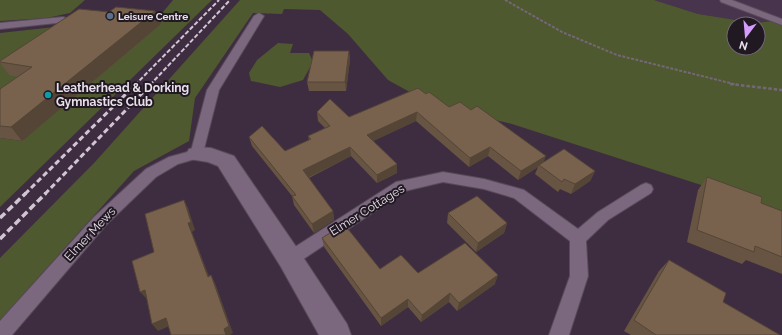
<svg xmlns="http://www.w3.org/2000/svg" width="782" height="335" viewBox="0 0 782 335" font-family="Raleway,sans-serif">
<style>
.built{fill:#49344d}
.green{fill:#4e5930;fill-rule:evenodd}
.lines{fill:none;stroke-linecap:round;stroke-linejoin:round}
.lane-casing{stroke:#584a5a;stroke-width:2}
.street-casing{stroke:#584a5a;stroke-width:2}
.path-far1{stroke:#766778;stroke-width:2;stroke-dasharray:3 1.5;stroke-linecap:butt}
.path{stroke:#766778;stroke-width:2.5;stroke-dasharray:3.5 2;stroke-linecap:butt}
.lane{fill:#7b677e;fill-rule:evenodd}
.street{fill:#7b677e;fill-rule:evenodd}
.rail-far2{stroke:#d1c5d3;stroke-width:2;stroke-dasharray:4.5 2;stroke-linecap:butt}
.rail-far1{stroke:#d1c5d3;stroke-width:3;stroke-dasharray:5.5 3;stroke-linecap:butt}
.rail{stroke:#d1c5d3;stroke-width:3.5;stroke-dasharray:7 3.5;stroke-linecap:butt}
.wall{fill:#675442}
.shaded-wall{fill:#544536}
.building{fill:#78624d;stroke:#544536}
.service-dot{fill:#5c6f8a;stroke:#201922;stroke-width:1.5}
.culture-dot{fill:#0f9aa8;stroke:#201922;stroke-width:1.5}
.labels{text-anchor:middle;dominant-baseline:central;stroke-width:4;stroke-linejoin:round;paint-order:stroke}
.far-poi-label{font-size:10px;font-weight:bold;fill:#eadfec;stroke:#201922;text-anchor:start}
.poi-label{font-size:12px;font-weight:bold;fill:#eadfec;stroke:#201922;text-anchor:start}
.street-label{font-size:12px;fill:#eadfec;stroke:#201922}
</style>
<rect width="100%" height="100%" fill="#3e2d41"/>
<path class="built" d="M654,0H782V20L755,23L698,14Z"/>
<path class="green" d="M0,0H85L70,13L47,18L0,21Z
M173,0H212L0,207V138L22,141L160,24L163,12Z
M240,0H654L698,14L755,23L782,20V211L512,124L459,111L417,96L388,80L348,34L320,10L284,9L282,14L253,13L195,98L189,141L134,171L0,320V258L95,162ZM734,24H758V48H734Z
M82,24L41,80L0,111V33Z
M278,43L293,44L290,53H309L313,62L303,80L280,87L251,81L249,73L257,60Z"/>
<g class="lines">
<defs>
<path id="lane" d="M720,0H732L782,19V25L721,2Z
M259,13L264,16L219,90L202,157L178,164L156,177L106,225L12,335H0V321L94,217L146,169L169,157L191,151L207,90L254,16Z
M63,17L66,18L68,20L66,22L0,29V23Z
M443,172L484,179L524,190L578,229L598,212L641,185L646,183L651,185L653,189L651,193L608,220L586,241L588,276L569,335H549L570,276V241L514,198L484,189L443,182L405,191L296,264L290,266L284,264L282,259L284,254L396,182Z"/>
<path id="street" d="M197,147L211,148L234,156L299,251L347,324L351,335H319L281,267L218,166L208,162L189,159L186,154L189,149Z"/>
</defs>
<use href="#lane" class="lane-casing"/>
<use href="#street" class="street-casing"/>
<path class="path-far1" d="M505,0L562,32L617,55L738,85"/>
<path class="path" d="M730,84L782,90"/>
<use href="#lane" class="lane"/>
<use href="#street" class="street"/>
<path class="rail-far2" d="M135,85L219,0
M150,85L230,0"/>
<path class="rail-far1" d="M25,194L136,84
M45,194L151,84"/>
<path class="rail" d="M0,218L26,193
M0,239L46,193"/>
</g>
<path class="wall" d="M155,11L161,24L22,141L0,138V89L18,77L9,75L0,63V61L109,12Z
M349,51L350,60L346,91H309L307,82Z
M426,94L544,162L595,171L590,181L571,194L560,189L558,192L535,174L538,167L518,180L488,156L469,167L416,121L373,141L397,164V173L377,183L351,156L309,178L333,211L334,220L314,233L294,205L292,196L252,146L249,137L285,151L309,140L308,136L325,128L318,121L317,112L349,117Z
M707,177L761,203L782,211V274L746,260L742,264L687,242L698,190Z
M448,213L507,223L504,233L476,252L447,223Z
M322,238L380,269L495,284L457,311L449,302L421,322L408,307L381,326L324,247Z
M669,260L723,302L780,335H631L624,331L659,271Z"/>
<path class="shaded-wall" d="M155,11L161,24L22,141L11,127Z
M349,51L350,60L346,91L345,82Z
M417,112L416,121L367,144V135Z
M350,147L351,156L305,179L303,170Z
M490,147L488,156L469,167L470,158Z
M546,156L543,164L539,165L538,167L518,180L521,171Z
M397,164V173L377,183V175Z
M595,171L590,181L571,194L575,184Z
M184,200L188,208L195,230L192,232L212,284L208,277L188,223Z
M333,211L334,220L314,233L312,224Z
M507,223L504,233L476,252L478,243Z
M211,275L215,283L233,333L230,335H226L224,329Z
M498,275L495,284L457,311L459,303Z
M145,290L147,299L140,292Z
M450,293L449,302L421,322L422,315Z
M408,299V307L381,326V318Z
M166,318L172,325L158,331L152,324Z"/>
<path class="building" d="M116,7L155,11L11,127L0,126V89L32,67L0,62V61L79,9L109,12Z
M314,51H349L345,82H307Z
M418,88L426,94L429,92L449,107L460,102L471,110L477,106L546,156L521,171L490,147L470,158L417,112L367,135L397,164L377,175L350,147L303,170L333,211L312,224L292,196L296,195L249,137L262,126L285,151L311,139L308,136L330,126L317,112L330,99L349,117Z
M564,149L595,171L575,184L564,179L562,182L539,165Z
M707,177L762,197L761,203L782,211V257L755,246L754,252L697,230Z
M477,196L507,223L478,243L448,213Z
M184,200L191,222L188,223L208,277L211,275L229,326L224,329L226,335H171L166,318L152,324L145,290L140,292L132,261L154,252L145,214Z
M344,224L380,269L401,255L418,273L465,243L498,275L459,303L450,293L422,315L408,299L381,318L322,238Z
M669,260L726,293L723,302L780,335H656L634,320Z"/>
<circle class="service-dot" cx="110" cy="16" r="4"/>
<circle class="culture-dot" cx="48" cy="95" r="4"/>
<g class="labels">
<g class="far-poi-label">
<text x="118" y="16">Leisure Centre</text>
</g>
<g class="poi-label">
<text x="56" y="88">Leatherhead &amp; Dorking<tspan x="56" dy="14">Gymnastics Club</tspan></text>
</g>
<g class="street-label">
<text transform="translate(367 210) rotate(-32)">Elmer Cottages</text>
<text transform="translate(90 234) rotate(-47)">Elmer Mews</text>
</g>
</g>
<g transform="translate(746 36) rotate(196)"><circle r="19" fill="#201922" stroke="#716873"/>
<path d="M0-3L7 15L0 10L-7 15Z" fill="#d59cfb"/>
<text y="-6" font-size="11" font-weight="bold" text-anchor="middle" fill="#eadfec">N</text>
</g>
</svg>
